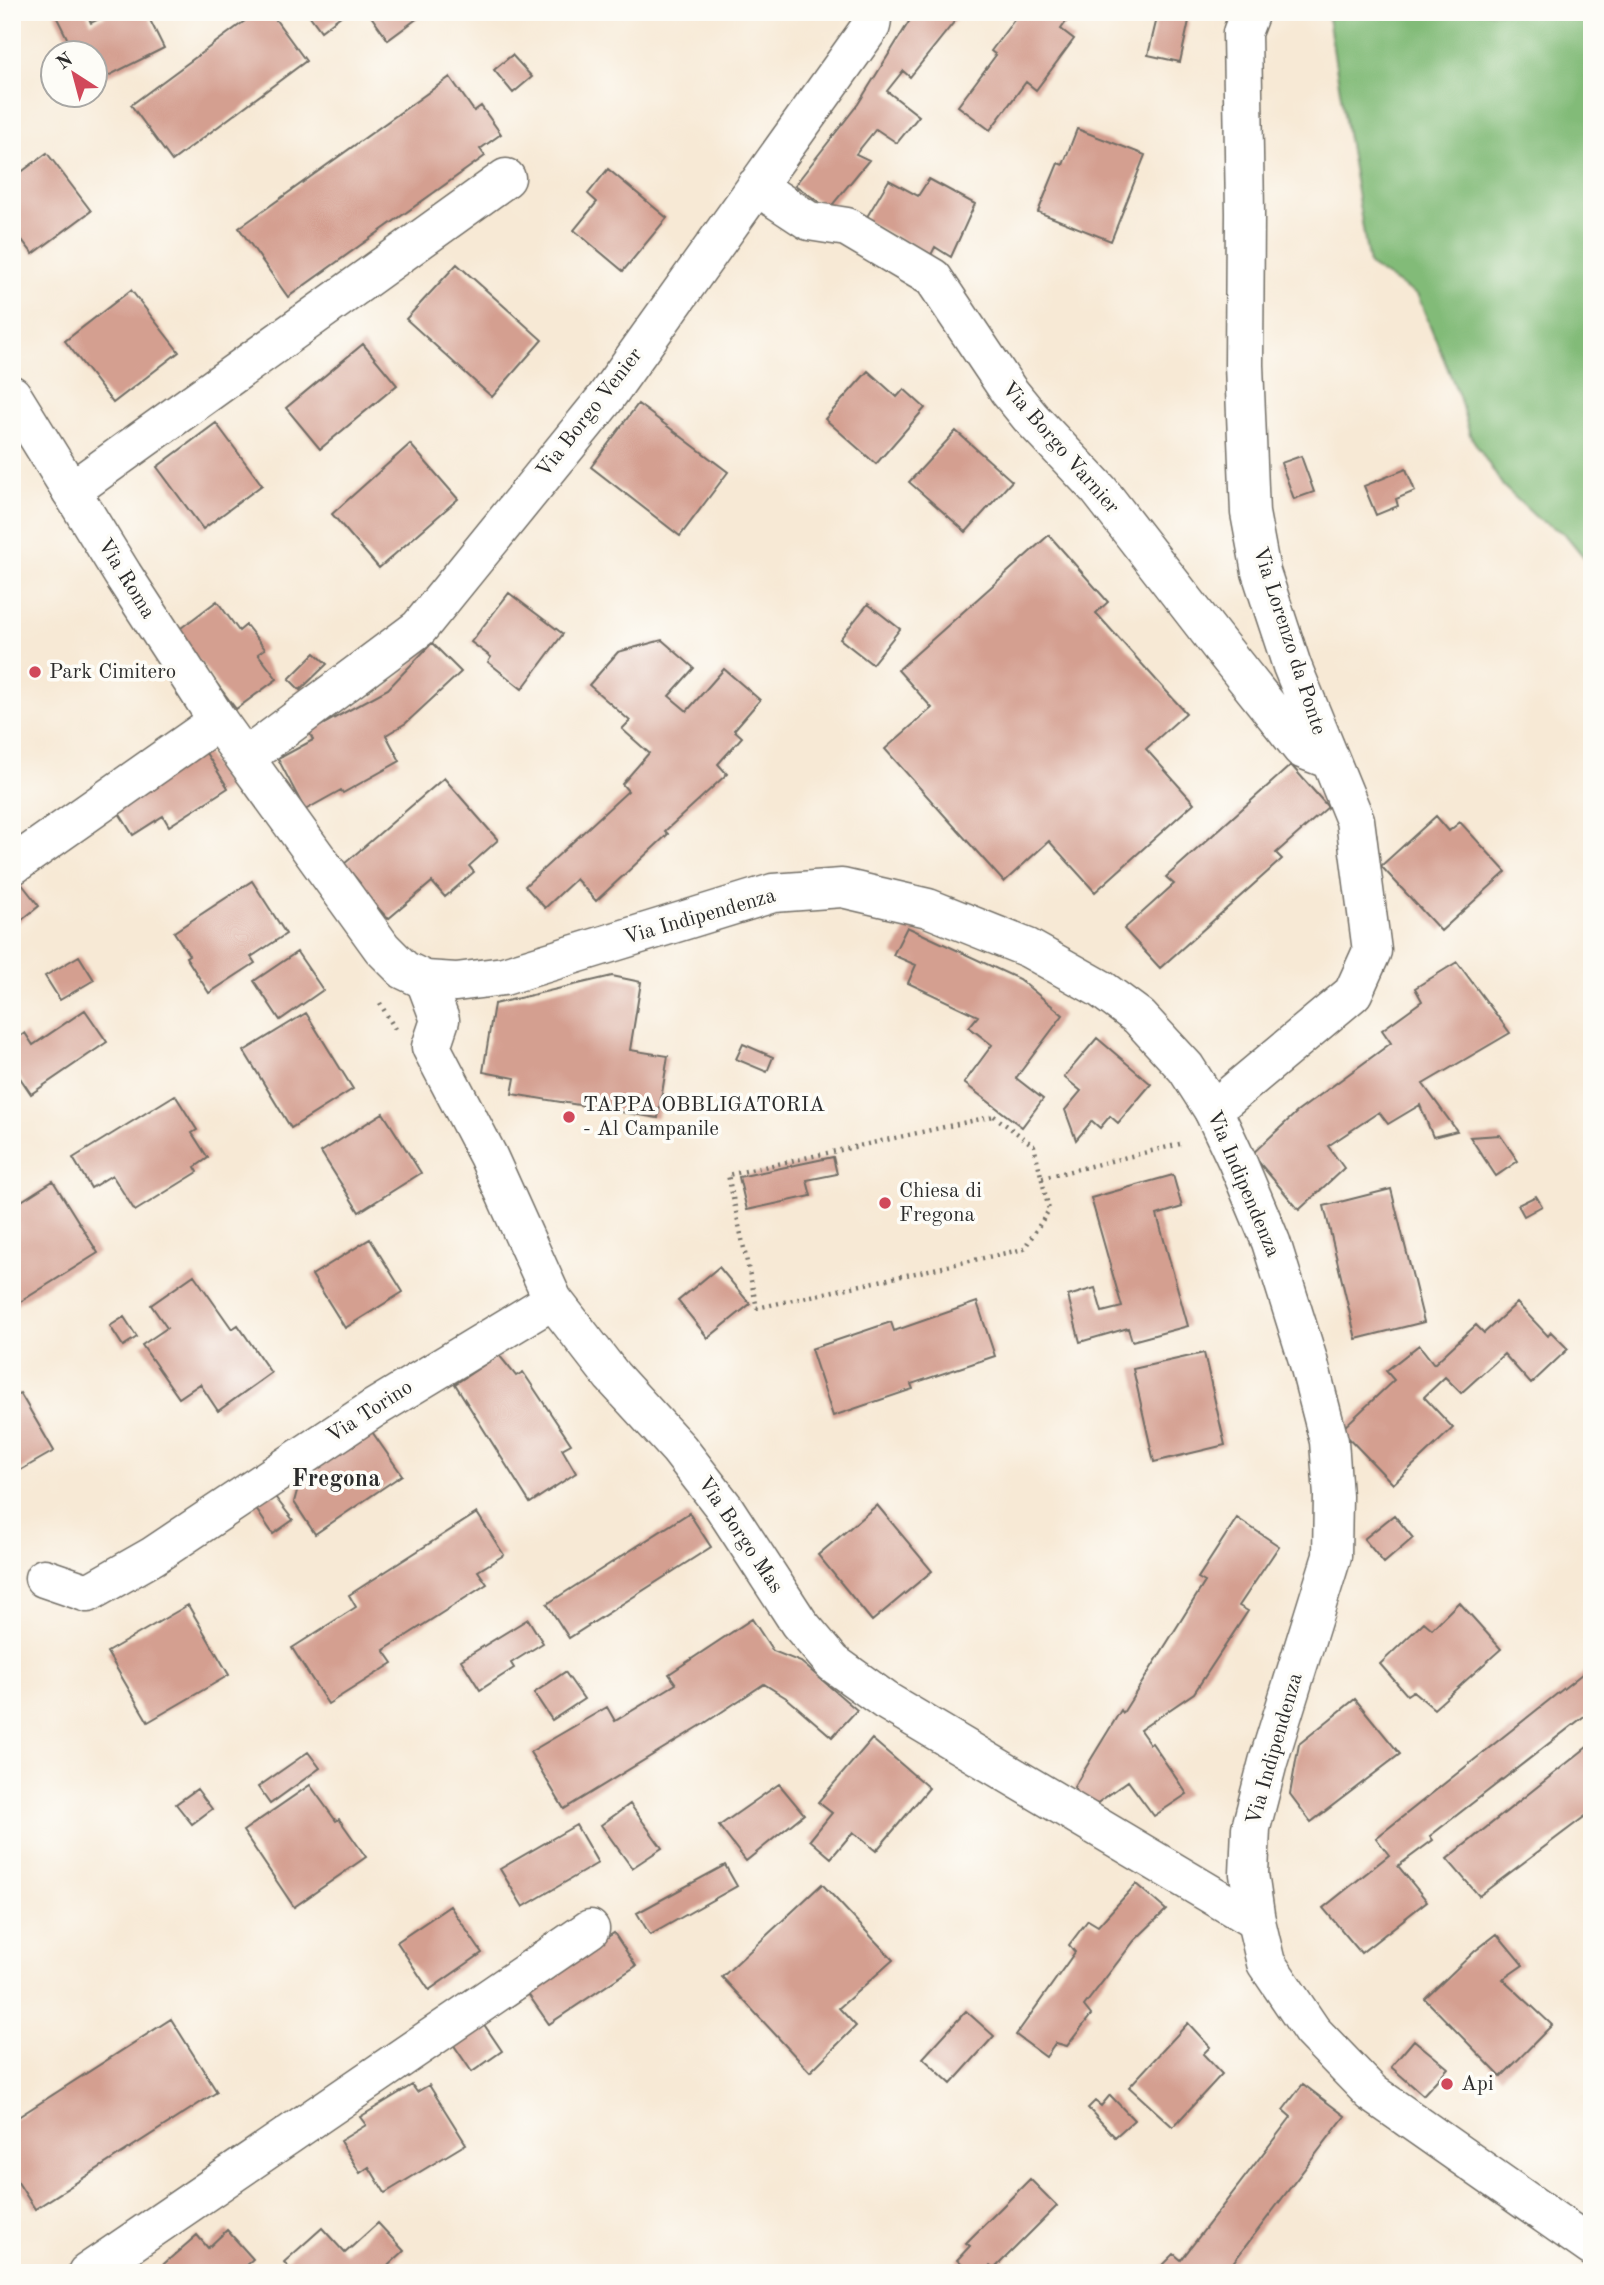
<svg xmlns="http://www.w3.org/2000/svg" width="1604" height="2285" viewBox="0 0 1604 2285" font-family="'Old Standard TT',serif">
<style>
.forest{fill:#82bb78;stroke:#567352;stroke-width:2}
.building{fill:#d49f90}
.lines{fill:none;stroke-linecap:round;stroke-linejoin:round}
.street-casing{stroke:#726e66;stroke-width:41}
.secondary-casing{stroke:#726e66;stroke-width:41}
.path{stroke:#726e66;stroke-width:4.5;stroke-dasharray:2 5;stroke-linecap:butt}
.street{stroke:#fff;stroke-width:38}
.secondary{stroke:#fff;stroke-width:38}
.poi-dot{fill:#d1495b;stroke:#fdfcf7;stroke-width:2.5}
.labels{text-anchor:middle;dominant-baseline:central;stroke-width:7;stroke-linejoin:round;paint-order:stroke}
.street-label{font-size:21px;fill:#2b2b2b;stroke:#fdfcf7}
.poi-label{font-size:21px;fill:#2b2b2b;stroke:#fdfcf7;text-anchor:start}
.quarter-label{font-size:24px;font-weight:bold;fill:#2b2b2b;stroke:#fdfcf7}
</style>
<rect width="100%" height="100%" fill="#fdfcf7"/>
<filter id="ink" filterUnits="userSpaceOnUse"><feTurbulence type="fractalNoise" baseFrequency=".0143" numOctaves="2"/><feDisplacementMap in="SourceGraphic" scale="14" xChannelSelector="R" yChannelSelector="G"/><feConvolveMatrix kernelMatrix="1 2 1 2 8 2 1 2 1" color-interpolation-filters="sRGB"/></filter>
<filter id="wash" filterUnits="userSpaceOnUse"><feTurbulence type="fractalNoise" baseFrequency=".00686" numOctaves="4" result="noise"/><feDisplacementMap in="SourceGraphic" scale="28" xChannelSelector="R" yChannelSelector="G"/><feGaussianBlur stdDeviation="1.57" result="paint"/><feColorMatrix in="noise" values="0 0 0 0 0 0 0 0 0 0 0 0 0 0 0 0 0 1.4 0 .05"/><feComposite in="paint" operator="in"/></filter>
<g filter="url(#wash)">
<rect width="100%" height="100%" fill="#f7e9d5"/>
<path class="forest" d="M1327,12H1592V567L1565,534L1538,519L1503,486L1470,435L1459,396L1418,296L1369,265Z"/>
<g id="blocks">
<path class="building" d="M54,12H86L91,23L113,12H146L164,48L94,83V52H74Z
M257,12H270L306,61L172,161L131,105Z
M307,12H346L321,31Z
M368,12H426L388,40Z
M915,12H962L910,77L903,71L887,91L919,116L897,143L876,129L856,154L869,160L829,209L795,185L858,104Z
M1020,12H1073L1061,29L1074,39L1036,90L1026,82L990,130L958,106L996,55L991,51Z
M1158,14L1189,21L1180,62L1148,55Z
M512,55L532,77L513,93L494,70Z
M450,77L474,111L481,106L501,134L480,149L485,156L288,297L239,228Z
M1077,129L1145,155L1111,241L1038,212L1058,163L1063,165Z
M47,153L91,211L33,254L12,227V179Z
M608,169L667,218L623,271L574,230L597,202L588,194Z
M929,179L975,204L951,257L935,247L931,255L865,220L889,180L918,196Z
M457,264L542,340L492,397L406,319Z
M131,290L179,352L113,403L65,341Z
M363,344L397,385L320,449L286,408Z
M868,371L897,397L904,389L925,408L876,464L825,419Z
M638,404L728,472L680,536L591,467Z
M216,423L262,485L203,529L157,467Z
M956,431L1012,481L966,532L909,482Z
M410,444L458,499L379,568L332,514Z
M1301,456L1314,492L1294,499L1281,463Z
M1406,469L1415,491L1396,499L1398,506L1376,515L1364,486Z
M1049,535L1108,602L1096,613L1186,713L1146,749L1194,803L1095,892L1049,841L1004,882L885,749L932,708L898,670Z
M509,593L563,634L522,689L488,662L491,657L471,642Z
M217,601L239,631L246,625L265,649L258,654L277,679L236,709L202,664L173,634Z
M868,604L900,629L872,664L840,639Z
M662,640L694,668L669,696L687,711L724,669L760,700L734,730L742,737L718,764L727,774L665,831L668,834L596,901L576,879L545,908L525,886L628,791L622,784L649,753L622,729L630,721L589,685L618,652Z
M432,643L461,672L406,723L386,735L400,761L343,793L341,790L305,810L278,759L313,740L309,732L388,689Z
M315,653L327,664L300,690L289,679Z
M201,745L228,788L169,826L163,816L133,835L112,802Z
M1291,765L1328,807L1276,853L1282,859L1160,968L1124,929L1174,884L1166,877Z
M444,778L498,840L469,866L474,872L445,897L432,882L388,919L358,885L360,883L344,864Z
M1436,816L1449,831L1460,822L1506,872L1441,931L1381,866Z
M252,881L286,934L251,957L255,963L209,993L186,957L189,955L174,932Z
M21,883L39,906L18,923L12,916V889Z
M907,927L1019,979L1063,1015L1016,1078L1043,1099L1022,1127L964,1083L992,1045L969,1027L978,1016L908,983L916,965L893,955Z
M297,952L323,990L280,1020L254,981Z
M79,956L94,980L60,1000L45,976Z
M1457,962L1510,1033L1423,1084L1457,1131L1433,1137L1420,1105L1388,1124L1379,1112L1328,1146L1344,1168L1299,1210L1252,1154L1297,1112L1391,1043L1382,1030L1422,1001L1415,988Z
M612,976L641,982L630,1050L668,1056L658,1118L512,1094L515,1078L483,1072L494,1004Z
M85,1010L107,1042L31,1094L12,1066V1042L25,1033L33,1045Z
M306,1013L353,1089L291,1128L244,1051Z
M1097,1038L1151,1084L1118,1123L1110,1116L1100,1128L1092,1121L1076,1140L1065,1110L1081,1091L1064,1077Z
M743,1044L773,1057L767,1072L736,1059Z
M175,1095L197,1130L192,1133L208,1158L195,1167L198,1172L135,1211L112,1175L91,1188L73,1158Z
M383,1113L421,1173L359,1212L321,1152Z
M1500,1135L1518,1161L1496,1176L1470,1137Z
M833,1157L837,1174L807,1180L811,1196L747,1210L739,1177Z
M1173,1175L1182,1207L1157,1215L1188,1326L1132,1341L1128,1328L1080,1342L1068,1296L1095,1288L1102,1312L1122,1307L1091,1198Z
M53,1181L98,1253L12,1307V1207Z
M1391,1189L1424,1322L1356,1339L1324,1206Z
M1536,1196L1542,1206L1524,1216L1518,1205Z
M370,1239L403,1292L345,1328L312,1275Z
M719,1267L750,1304L708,1338L678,1301Z
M194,1275L232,1329L238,1325L271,1373L218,1411L200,1384L179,1398L142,1345L167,1328L151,1305Z
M977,1302L995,1356L911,1384L913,1389L833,1416L811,1349L891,1322L894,1331Z
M1517,1303L1548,1336L1551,1332L1568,1349L1531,1384L1504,1354L1461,1393L1445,1377L1424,1397L1453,1428L1393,1484L1341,1430L1394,1380L1386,1371L1419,1345L1434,1364L1476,1325L1484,1333Z
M124,1317L137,1337L123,1346L110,1326Z
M1204,1353L1225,1445L1154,1462L1133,1369Z
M499,1355L516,1376L523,1372L571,1444L562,1449L576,1473L530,1503L455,1384Z
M20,1393L54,1451L12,1475V1397Z
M368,1426L402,1475L315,1534L294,1502L303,1469Z
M272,1493L293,1520L273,1534L254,1506Z
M877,1505L932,1571L872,1621L818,1555Z
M477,1513L504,1555L478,1571L487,1584L384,1650L393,1663L328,1704L292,1648L356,1607L349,1595Z
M689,1513L711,1547L569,1638L547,1604Z
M1394,1515L1413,1538L1384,1563L1364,1539Z
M1237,1518L1279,1546L1239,1606L1248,1611L1194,1693L1140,1730L1150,1744L1152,1743L1187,1794L1154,1816L1128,1781L1089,1809L1074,1787L1121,1710L1123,1713L1205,1582L1198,1578Z
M1459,1602L1501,1649L1434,1709L1413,1691L1407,1695L1380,1664L1424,1622L1432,1629Z
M188,1605L229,1675L148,1722L107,1652Z
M528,1619L543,1643L511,1663L514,1668L480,1690L461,1660Z
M752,1619L773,1651L801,1662L857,1710L832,1737L788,1699L764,1684L705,1723L564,1809L530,1752L607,1707L615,1721L676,1684L669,1674Z
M1592,1666V1710L1430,1836L1433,1840L1398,1866L1427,1901L1361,1953L1323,1908L1389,1855L1376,1838Z
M565,1672L584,1699L552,1720L534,1693Z
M1355,1699L1400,1754L1311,1822L1290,1794L1299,1744Z
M872,1739L929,1788L876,1851L853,1832L831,1858L810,1840L832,1813L818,1802Z
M1592,1743V1811L1479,1896L1447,1859Z
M308,1752L320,1768L270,1804L258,1787Z
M779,1784L804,1814L746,1861L719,1826Z
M310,1785L336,1821L339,1819L366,1857L294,1907L243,1831Z
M197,1789L212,1809L192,1824L176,1804Z
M630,1804L662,1848L632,1868L601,1825Z
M576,1825L598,1863L523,1907L500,1869Z
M725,1865L737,1886L650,1935L637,1913Z
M822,1884L893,1960L839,2008L856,2026L810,2072L722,1977Z
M1136,1884L1166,1910L1134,1941L1084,2006L1091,2015L1067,2046L1056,2043L1046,2057L1016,2035L1075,1952L1069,1945L1088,1920L1098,1926Z
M450,1906L482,1953L429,1990L397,1942Z
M614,1933L636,1966L549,2024L526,1991Z
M1497,1934L1523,1965L1503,1979L1552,2025L1501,2077L1425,1999L1475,1951Z
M966,2011L994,2036L951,2084L923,2058Z
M171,2019L217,2092L35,2209L12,2173V2121Z
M483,2023L502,2051L472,2072L453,2044Z
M1188,2023L1210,2047L1203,2054L1222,2074L1173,2127L1129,2087Z
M1414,2040L1448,2068L1423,2095L1391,2067Z
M1303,2084L1345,2116L1225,2273H1155L1174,2254L1181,2260L1291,2117L1283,2110Z
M412,2085L417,2092L429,2085L466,2144L385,2193L369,2167L360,2173L340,2141L366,2125L360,2117Z
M1110,2095L1134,2120L1115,2137L1088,2108L1095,2101L1101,2106Z
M1030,2179L1057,2206L994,2269L990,2266L984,2273H971L957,2260L970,2246L966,2243Z
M378,2223L404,2251L380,2273H293L284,2262L322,2228L345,2253Z
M227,2230L253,2259L237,2273H162L158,2269L197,2235L208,2248Z"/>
</g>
</g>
<g filter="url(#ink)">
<use href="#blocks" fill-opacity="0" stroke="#726e66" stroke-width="2"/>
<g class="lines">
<defs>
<path id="street" d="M756,186L809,221L847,227L933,278L1008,390L1030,417L1099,490L1220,646L1302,749L1328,759
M71,491L506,178
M245,758L419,628L604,400L871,26L873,12
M12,866L218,721
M425,980L440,1020L431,1047L488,1156L553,1300L612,1376L679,1449L723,1506L799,1623L833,1663L886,1701L1256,1921
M1213,1110L1353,993L1372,951L1355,820L1292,666L1261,572L1250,513L1244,365L1245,213L1242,33L1250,12
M44,1578L88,1593L153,1556L373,1409L553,1300
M87,2273L590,1929"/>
<path id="secondary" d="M12,395L123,575L218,721L382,948L404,970L425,980L456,982L504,976L773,893L842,888L928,908L1028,948L1101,989L1139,1017L1186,1068L1213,1110L1237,1161L1271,1242L1308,1360L1329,1441L1333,1496L1332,1556L1268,1762L1251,1828L1249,1874L1256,1921L1266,1963L1312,2031L1372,2093L1592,2247"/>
</defs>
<use href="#street" class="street-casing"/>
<use href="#secondary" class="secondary-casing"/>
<path class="path" d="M380,1003L395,1029
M994,1116L1034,1146L1049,1210L1024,1249L757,1308L728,1175Z
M1042,1178L1184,1143"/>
<use href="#street" class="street"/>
<use href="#secondary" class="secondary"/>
</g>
</g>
<g class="poi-dot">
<circle cx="35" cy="672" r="7"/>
<circle cx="569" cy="1117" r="7"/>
<circle cx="885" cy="1203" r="7"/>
<circle cx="1447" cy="2084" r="7"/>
</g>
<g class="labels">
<g class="street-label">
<text transform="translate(590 413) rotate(-52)">Via Borgo Venier</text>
<text transform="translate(1060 448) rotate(49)">Via Borgo Varnier</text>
<text transform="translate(126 579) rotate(58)">Via Roma</text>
<text transform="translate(1289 641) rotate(72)">Via Lorenzo da Ponte</text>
<text transform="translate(700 917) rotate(-16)">Via Indipendenza</text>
<text transform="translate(1243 1184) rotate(67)">Via Indipendenza</text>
<text transform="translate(370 1412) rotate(-33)">Via Torino</text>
<text transform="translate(740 1535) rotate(56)">Via Borgo Mas</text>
<text transform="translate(1275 1749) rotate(-74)">Via Indipendenza</text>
</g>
<g class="poi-label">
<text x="49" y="672">Park Cimitero</text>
<text x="583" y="1105">TAPPA OBBLIGATORIA<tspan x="583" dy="24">- Al Campanile</tspan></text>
<text x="899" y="1191">Chiesa di<tspan x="899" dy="24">Fregona</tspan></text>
<text x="1461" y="2084">Api</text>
</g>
<g class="quarter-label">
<text x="336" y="1480">Fregona</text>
</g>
</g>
<rect width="1604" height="2285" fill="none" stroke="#fdfcf7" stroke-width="42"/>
<g transform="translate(74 74) rotate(324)"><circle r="33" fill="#fdfcf7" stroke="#a9a8a5" stroke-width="2"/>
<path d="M0-5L12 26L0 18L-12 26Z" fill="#d1495b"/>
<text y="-10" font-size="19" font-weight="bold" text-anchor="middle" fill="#2b2b2b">N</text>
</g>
</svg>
